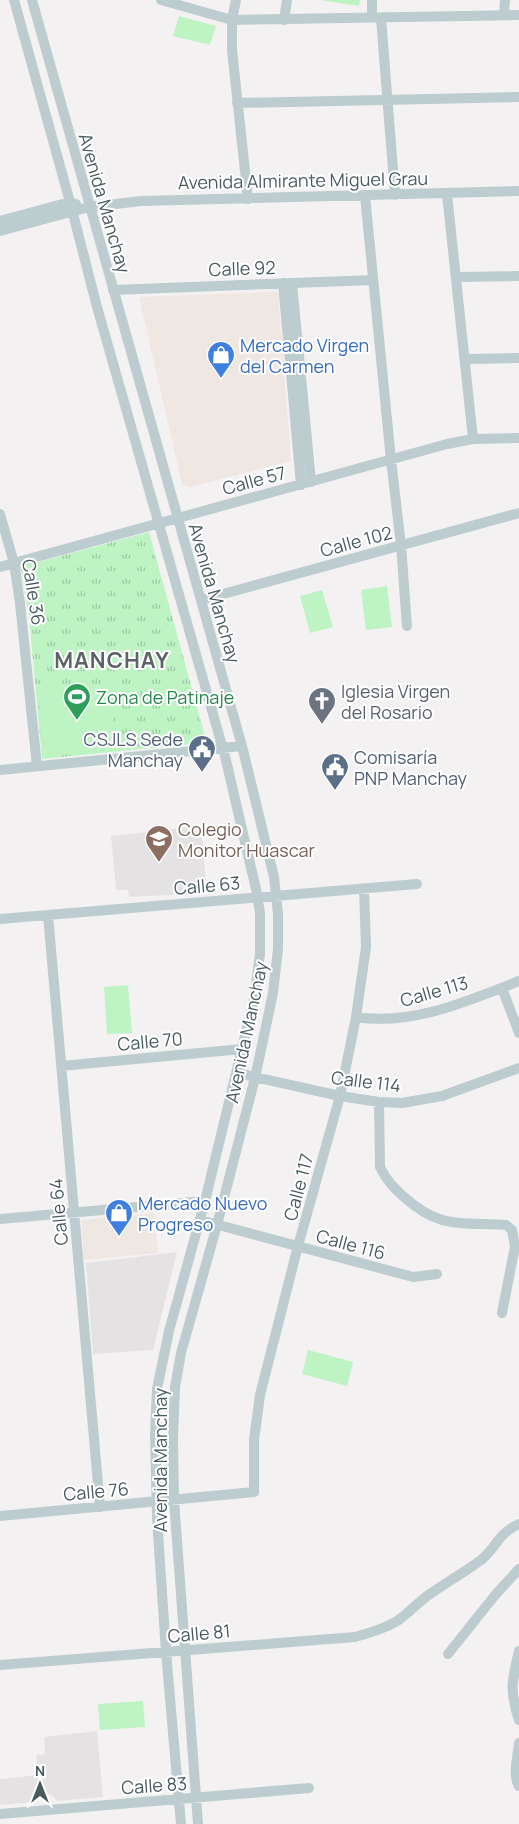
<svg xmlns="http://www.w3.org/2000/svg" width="519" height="1824" viewBox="0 0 519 1824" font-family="Manrope,sans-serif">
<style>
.commercial{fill:#efe7e1}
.education{fill:#e5e2e4}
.grass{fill:url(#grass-tufts)}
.pitch{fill:#bef3c3}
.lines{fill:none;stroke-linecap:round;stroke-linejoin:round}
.minor{stroke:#bccccf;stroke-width:10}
.labels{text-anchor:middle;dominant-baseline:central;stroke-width:4;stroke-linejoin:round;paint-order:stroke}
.street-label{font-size:18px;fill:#485c60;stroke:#fff}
.shop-label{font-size:18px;fill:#366cbe;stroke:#fff;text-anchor:start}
.worship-label{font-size:18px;fill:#5b616d;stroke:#fff;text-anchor:start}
.leisure-label{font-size:18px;fill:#27864d;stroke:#fff;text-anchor:start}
.service-label{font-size:18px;fill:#4e5e75;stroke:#fff;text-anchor:end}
.education-label{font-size:18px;fill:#785e54;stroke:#fff;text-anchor:start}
.district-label{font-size:22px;font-weight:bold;letter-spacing:1px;fill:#5d6467;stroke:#fff}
</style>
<defs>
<pattern id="grass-tufts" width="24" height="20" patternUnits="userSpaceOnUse" patternTransform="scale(1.25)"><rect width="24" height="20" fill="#bef3c3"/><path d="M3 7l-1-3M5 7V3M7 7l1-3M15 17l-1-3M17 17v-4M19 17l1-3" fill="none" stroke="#9cc8a2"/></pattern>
</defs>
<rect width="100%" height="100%" fill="#f4f1f2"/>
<path class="commercial" d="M278,292L291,461L190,487L182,484L139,297Z
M154,1213L158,1253L84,1260L81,1220Z"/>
<path class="education" d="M201,826L207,893L129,897L128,890H116L111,836Z
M177,1252L153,1350L93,1354L86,1263Z
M97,1731L103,1797L57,1801L51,1794L40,1795L35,1802L0,1805V1779L38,1775L36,1755L45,1754L44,1737Z"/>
<path class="grass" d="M149,532L206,740L202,743L42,759L29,616L20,567Z"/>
<path class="pitch" d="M320,0H360L359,6Z
M179,16L216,26L210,45L173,36Z
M387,586L392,627L366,630L361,590Z
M322,590L333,627L310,633L300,596Z
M94,689L111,692L116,749L44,756L38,691Z
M128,985L132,1033L107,1034L104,987Z
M308,1350L353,1362L347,1386L302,1374Z
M143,1701L145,1727L100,1730L98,1704Z"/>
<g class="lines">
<path class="minor" d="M14,0L70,202L97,307L225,756L256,889L260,913V954L254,999L205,1201L169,1331L157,1389L155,1434L157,1518L166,1652L181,1824
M32,0L242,746L274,877L278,914V949L273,993L255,1078L217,1225L181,1353L175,1387L173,1438L174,1500L198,1824
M161,0L232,20L519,15
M236,0L232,20V50L248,199
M372,0V18
M504,15L505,0
M381,18L395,195
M284,20L287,0
M237,103L519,97
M447,194L473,439
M365,196L391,460L401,545L407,626
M0,221L70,202L76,204
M0,231L89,207L141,201L519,191
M456,277L519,276
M283,283L301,485
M292,283L311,482
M113,290L373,280
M465,359L519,358
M0,514L14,563L20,603L37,766
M0,567L447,444L473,439L519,438
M201,600L519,513
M0,770L242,746
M48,915L100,1507
M0,919L417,884
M502,988L519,1033
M356,1017C413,1026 467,1001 519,981
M61,1066L242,1049
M237,1073L340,1096L379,1102L402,1103L442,1096L519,1068
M379,1102L380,1167C386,1180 394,1188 404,1197C441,1230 461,1222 506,1225L512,1230L515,1246L502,1313
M0,1219L205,1201
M200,1220L413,1277L437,1274
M0,1516L254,1492V1440L260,1395L298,1246L340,1096L356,1017L366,947L364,889
M519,1651C512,1680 509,1691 519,1720
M448,1654L496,1594L519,1569
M0,1665L355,1637C370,1633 384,1629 397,1621C409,1613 418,1602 430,1594C447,1582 465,1572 481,1560C497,1547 497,1534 519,1524
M519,1743C518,1756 512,1775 519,1786
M0,1814L309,1788"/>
</g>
<defs>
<symbol id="shop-pin" viewBox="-11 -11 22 30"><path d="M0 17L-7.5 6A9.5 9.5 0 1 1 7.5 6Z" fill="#3f7fe0" stroke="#fff"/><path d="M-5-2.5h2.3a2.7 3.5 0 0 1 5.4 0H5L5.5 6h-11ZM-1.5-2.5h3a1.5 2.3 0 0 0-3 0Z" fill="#fff"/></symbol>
<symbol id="stadium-pin" viewBox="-11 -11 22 30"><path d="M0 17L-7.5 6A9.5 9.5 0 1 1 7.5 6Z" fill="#2e9e5b" stroke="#fff"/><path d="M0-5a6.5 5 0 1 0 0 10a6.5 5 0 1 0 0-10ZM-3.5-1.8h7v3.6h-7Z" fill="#fff"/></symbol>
<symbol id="church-pin" viewBox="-11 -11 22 30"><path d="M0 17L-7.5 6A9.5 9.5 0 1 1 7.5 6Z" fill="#6b7280" stroke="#fff"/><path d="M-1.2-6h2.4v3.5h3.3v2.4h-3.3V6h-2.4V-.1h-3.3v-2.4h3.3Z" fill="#fff"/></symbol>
<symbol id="civic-pin" viewBox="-11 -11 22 30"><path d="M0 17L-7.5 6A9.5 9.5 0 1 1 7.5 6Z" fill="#5c6f8a" stroke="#fff"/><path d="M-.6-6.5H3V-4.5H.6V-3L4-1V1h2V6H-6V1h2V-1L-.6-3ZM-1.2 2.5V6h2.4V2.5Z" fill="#fff"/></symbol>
<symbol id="school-pin" viewBox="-11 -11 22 30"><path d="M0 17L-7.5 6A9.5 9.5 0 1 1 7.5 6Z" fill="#8d6e63" stroke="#fff"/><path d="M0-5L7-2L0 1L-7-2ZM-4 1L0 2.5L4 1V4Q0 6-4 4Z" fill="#fff"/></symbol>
</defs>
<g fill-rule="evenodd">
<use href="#shop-pin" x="205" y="339" width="32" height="43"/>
<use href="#stadium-pin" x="61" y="681" width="32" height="43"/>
<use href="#church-pin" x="306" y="685" width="32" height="43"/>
<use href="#civic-pin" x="186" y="733" width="32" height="43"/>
<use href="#civic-pin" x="319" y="751" width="32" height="43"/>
<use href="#school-pin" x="143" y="823" width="32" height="43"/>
<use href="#shop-pin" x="103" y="1197" width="32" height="43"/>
</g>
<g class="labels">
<g class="street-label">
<text transform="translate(303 180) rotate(-1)">Avenida Almirante Miguel Grau</text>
<text transform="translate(105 203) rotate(74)">Avenida Manchay</text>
<text transform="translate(242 268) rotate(-2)">Calle 92</text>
<text transform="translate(254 480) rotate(-15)">Calle 57</text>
<text transform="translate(356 541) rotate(-15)">Calle 102</text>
<text transform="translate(34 592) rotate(81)">Calle 36</text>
<text transform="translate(215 593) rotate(74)">Avenida Manchay</text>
<text transform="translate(207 885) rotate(-5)">Calle 63</text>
<text transform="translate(434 991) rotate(-16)">Calle 113</text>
<text transform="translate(246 1032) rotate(-78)">Avenida Manchay</text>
<text transform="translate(150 1041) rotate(-5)">Calle 70</text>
<text transform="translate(366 1081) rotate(7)">Calle 114</text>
<text transform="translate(298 1187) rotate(-75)">Calle 117</text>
<text transform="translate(58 1212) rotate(-95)">Calle 64</text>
<text transform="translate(351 1244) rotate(15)">Calle 116</text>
<text transform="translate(160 1460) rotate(-90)">Avenida Manchay</text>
<text transform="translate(96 1491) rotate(-5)">Calle 76</text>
<text transform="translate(199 1633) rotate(-5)">Calle 81</text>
<text transform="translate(154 1785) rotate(-4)">Calle 83</text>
</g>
<g class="shop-label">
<text x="240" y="345">Mercado Virgen<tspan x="240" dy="21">del Carmen</tspan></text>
<text x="138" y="1203">Mercado Nuevo<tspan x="138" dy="21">Progreso</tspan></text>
</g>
<g class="worship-label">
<text x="341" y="691">Iglesia Virgen<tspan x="341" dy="21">del Rosario</tspan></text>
</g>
<g class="leisure-label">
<text x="96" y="697">Zona de Patinaje</text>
</g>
<g class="service-label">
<text x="183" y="739">CSJLS Sede<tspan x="183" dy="21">Manchay</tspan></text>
<text x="354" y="757" text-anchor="start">Comisaría<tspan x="354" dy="21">PNP Manchay</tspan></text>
</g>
<g class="education-label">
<text x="178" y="829">Colegio<tspan x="178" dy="21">Monitor Huascar</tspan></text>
</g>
<g class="district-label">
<text x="112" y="660">MANCHAY</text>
</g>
</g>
<g transform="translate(40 1784)" stroke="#ffffff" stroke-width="4" paint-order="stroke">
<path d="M0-4L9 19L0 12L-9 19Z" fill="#485c60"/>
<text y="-8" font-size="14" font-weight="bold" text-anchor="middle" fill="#485c60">N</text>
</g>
</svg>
